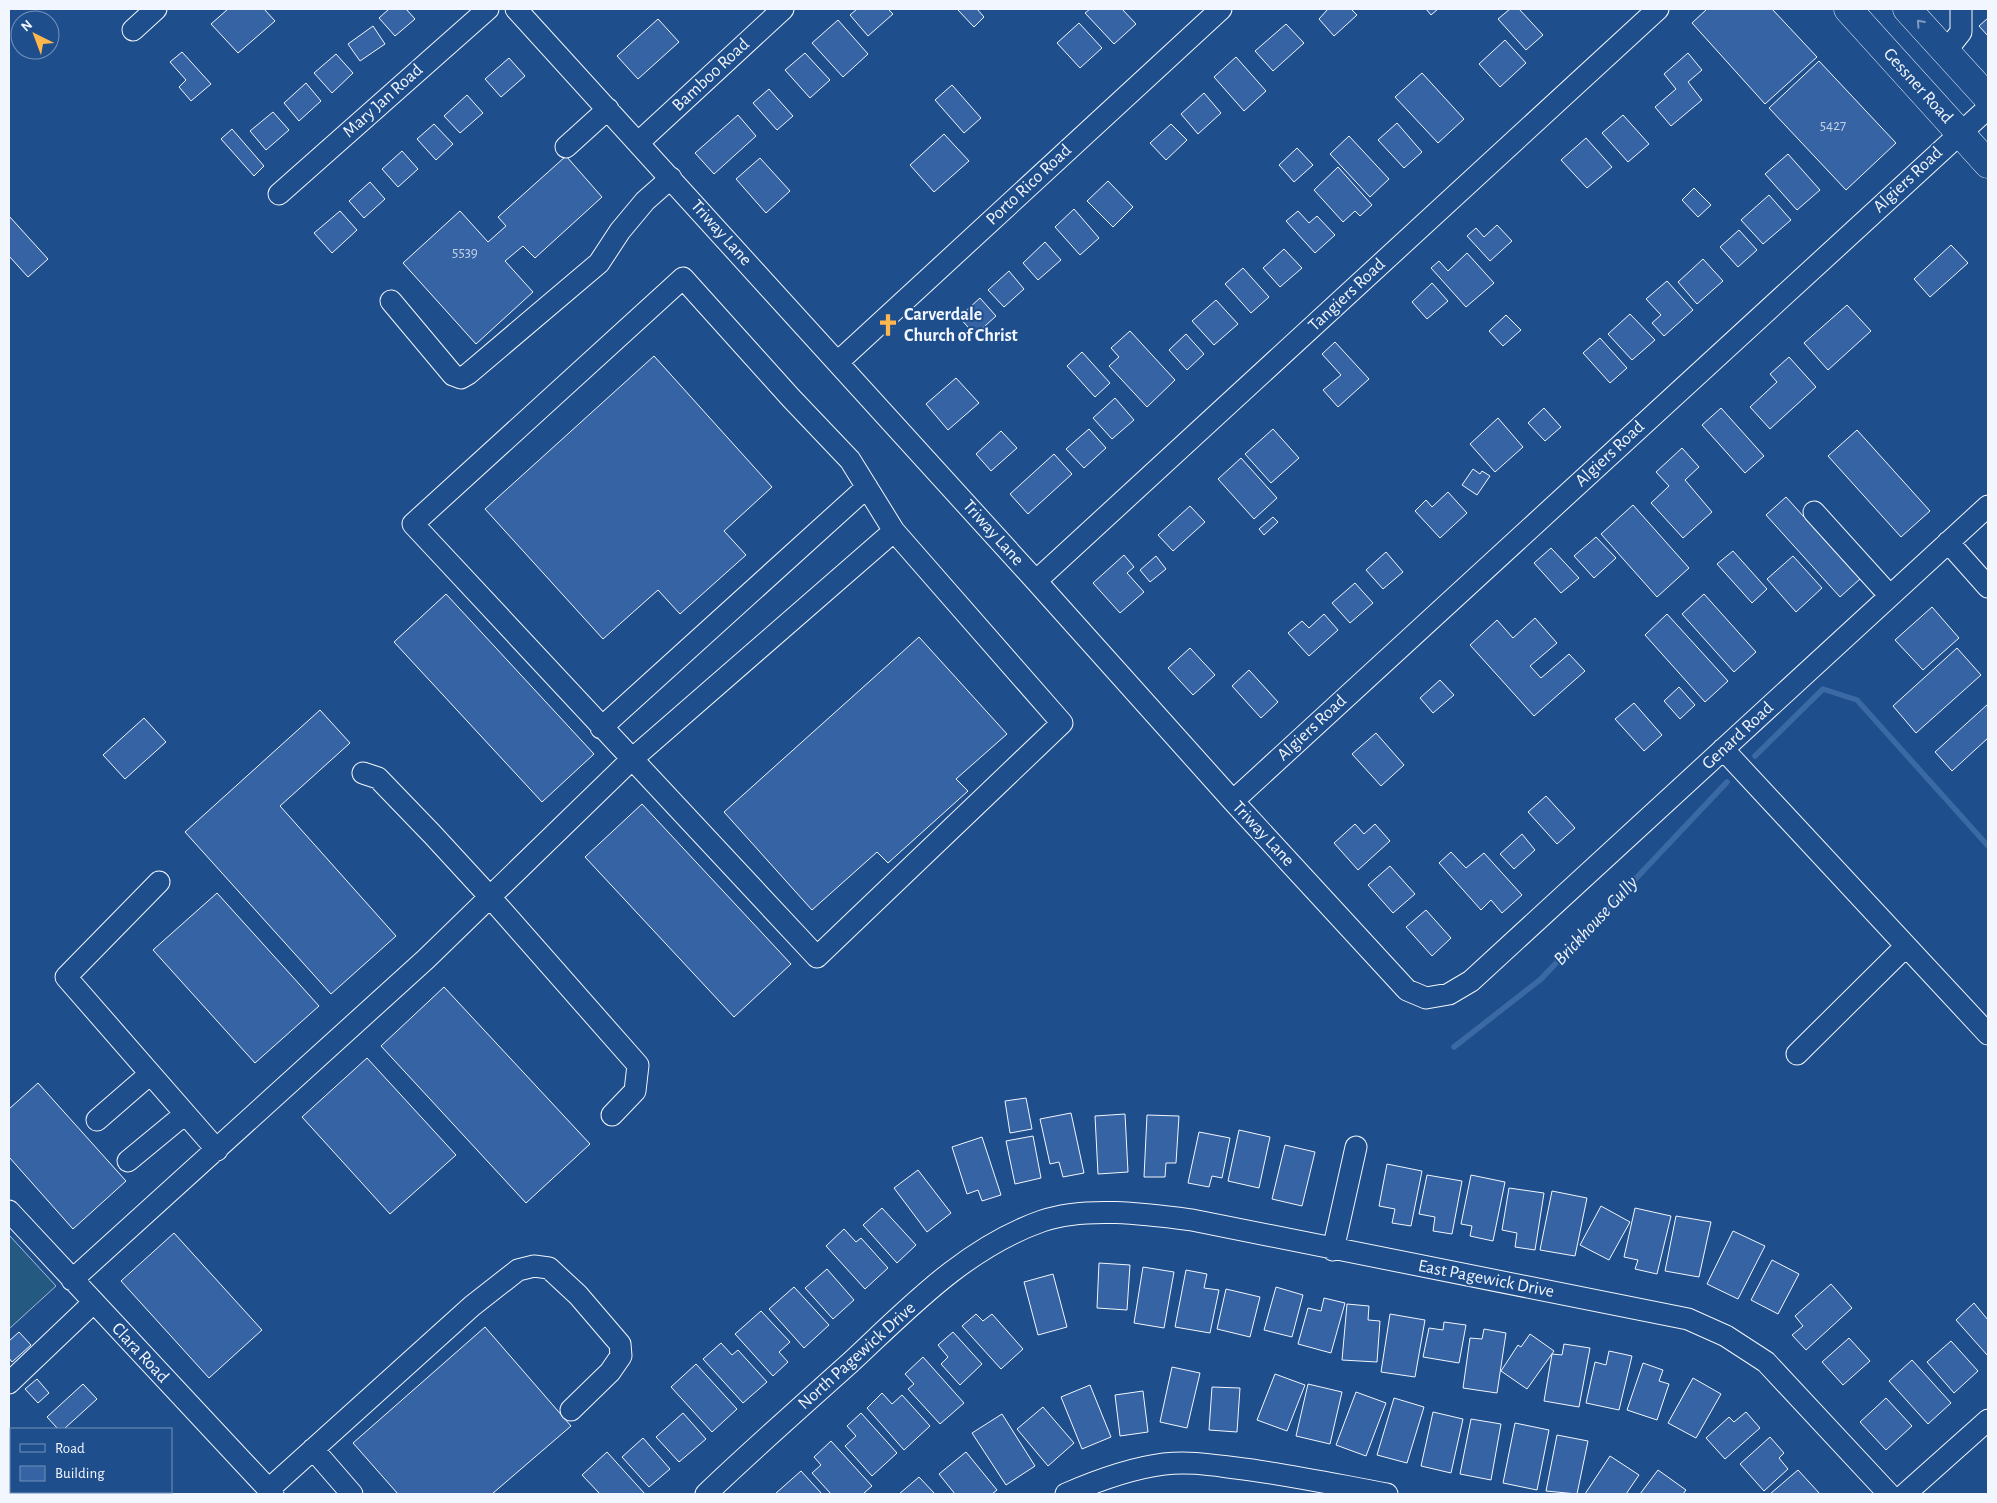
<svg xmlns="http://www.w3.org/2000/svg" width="1997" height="1503" viewBox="0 0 1997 1503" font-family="'Alegreya Sans',sans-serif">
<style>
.green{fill:#245a82;stroke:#a8bbd7}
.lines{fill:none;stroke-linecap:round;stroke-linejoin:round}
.stream{stroke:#3b69a3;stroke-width:5.5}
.building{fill:#3563a3;stroke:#f2f6ff}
.minor-casing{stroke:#f2f6ff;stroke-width:23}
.major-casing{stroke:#f2f6ff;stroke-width:29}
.minor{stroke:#1f4e8c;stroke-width:21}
.major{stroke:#1f4e8c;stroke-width:28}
.oneway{stroke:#7e9ac0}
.labels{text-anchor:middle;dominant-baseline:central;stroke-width:4;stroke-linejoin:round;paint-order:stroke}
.number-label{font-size:15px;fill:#c3d1e8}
.street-label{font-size:18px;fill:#f2f6ff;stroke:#1f4e8c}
.poi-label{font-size:18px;font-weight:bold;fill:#f2f6ff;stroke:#1f4e8c;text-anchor:start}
.water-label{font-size:19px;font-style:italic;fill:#f2f6ff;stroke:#1f4e8c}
</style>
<rect width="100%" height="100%" fill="#1f4e8c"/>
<path class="green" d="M9,1235L56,1286L9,1329Z"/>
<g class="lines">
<path class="stream" d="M1755,756L1823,689L1857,700L1988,846
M1454,1047L1541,979L1727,782"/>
</g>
<path class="building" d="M228,9H264L275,21L238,53L211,24Z
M389,9H406L415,19L395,36L379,18Z
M857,9H888L893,14L868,36L850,15Z
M957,9H977L984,17L974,27Z
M1090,9H1122L1136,24L1114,44L1085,13Z
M1328,9H1351L1357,15L1334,36L1319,19Z
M1426,9H1438L1431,15Z
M1510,9H1519L1543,35L1526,50L1498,19Z
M1707,9H1772L1817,57L1765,104L1692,23Z
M1988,18V36L1979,26Z
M658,19L679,42L638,79L617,56Z
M838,20L868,54L843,77L812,43Z
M1079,23L1102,48L1080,68L1057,43Z
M1286,24L1304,43L1273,71L1255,51Z
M373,26L385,44L360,61L348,44Z
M1505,40L1526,63L1500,87L1479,64Z
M182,52L211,84L191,101L179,87L186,80L170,62Z
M805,53L830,80L810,98L785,70Z
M1688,53L1702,70L1688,82L1702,100L1671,126L1655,107L1676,89L1664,74Z
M336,54L353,73L332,93L314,73Z
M1236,57L1266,91L1244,111L1214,77Z
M509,58L525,76L501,97L485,79Z
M1819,61L1896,143L1846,190L1769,108Z
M1422,73L1464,119L1438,143L1395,97Z
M306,83L321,101L299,121L284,103Z
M952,85L981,118L964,133L935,100Z
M769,89L793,116L777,130L753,103Z
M1204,93L1221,113L1198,134L1181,114Z
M467,95L483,113L460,133L444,116Z
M273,112L289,130L266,150L250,131Z
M738,115L756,136L714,174L695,153Z
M1623,115L1649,144L1628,162L1602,133Z
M1397,123L1422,152L1404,168L1378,140Z
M434,124L453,144L436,160L417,139Z
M1171,124L1187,140L1166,160L1150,143Z
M232,129L264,166L254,176L221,139Z
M944,134L969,161L934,192L910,165Z
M1349,136L1389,179L1370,197L1330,154Z
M1586,138L1612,167L1587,188L1561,160Z
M1297,148L1313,165L1294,182L1279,165Z
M402,151L418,169L398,187L382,169Z
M1788,154L1820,190L1797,210L1765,174Z
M566,156L602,197L535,258L523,246L505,261L533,292L476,344L403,263L460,211L488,242L506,226L498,217Z
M760,158L790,191L766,213L736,179Z
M1338,167L1372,205L1360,216L1355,211L1343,222L1314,190Z
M1108,181L1133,207L1113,227L1087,201Z
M370,182L385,199L364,218L349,201Z
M1694,188L1711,205L1698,217L1682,200Z
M1769,195L1791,220L1763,244L1741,220Z
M1074,209L1099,238L1080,255L1055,227Z
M340,211L357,230L332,253L314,233Z
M1298,211L1309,223L1317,216L1335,235L1315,253L1286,221Z
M9,216L48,259L28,277L9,256Z
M1497,225L1512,241L1490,261L1467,236L1476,228L1484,237Z
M1739,230L1757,250L1738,267L1720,247Z
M1045,242L1061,260L1038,280L1023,263Z
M1951,245L1968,263L1930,297L1914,279Z
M1284,249L1302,268L1280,287L1263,268Z
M1467,253L1494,283L1466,307L1431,268L1439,261L1448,271Z
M1703,259L1723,281L1697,304L1678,282Z
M1243,268L1269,297L1251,313L1225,284Z
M1009,271L1024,289L1004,307L988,290Z
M1667,281L1693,310L1664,336L1652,323L1661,315L1646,299Z
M1432,283L1448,301L1427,319L1412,302Z
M980,298L996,316L975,335L959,317Z
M1216,300L1238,324L1214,345L1192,321Z
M1847,305L1871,331L1828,370L1804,343Z
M1630,314L1655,340L1632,360L1608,334Z
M1506,315L1521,330L1503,346L1489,331Z
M1130,331L1175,380L1147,407L1109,366L1119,357L1111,348Z
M1186,334L1204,354L1187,370L1169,350Z
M1600,338L1627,368L1610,383L1583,353Z
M1335,342L1369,379L1338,407L1323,390L1341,375L1322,354Z
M1082,352L1110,383L1095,397L1067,366Z
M654,356L772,487L724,531L746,555L680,614L658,590L603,639L485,509Z
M1789,357L1816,387L1770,429L1750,407L1777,382L1770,374Z
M956,378L979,403L948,430L926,404Z
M1115,398L1134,420L1112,439L1093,418Z
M1544,408L1561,427L1545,441L1528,423Z
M1721,408L1764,456L1745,473L1702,425Z
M1498,418L1523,447L1495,472L1470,444Z
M1089,429L1106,448L1084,468L1066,449Z
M1273,429L1299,458L1271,483L1245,454Z
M1857,430L1930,511L1901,537L1828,456Z
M1001,431L1017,448L991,471L976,454Z
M1682,448L1699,467L1685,480L1712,512L1683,538L1651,503L1669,486L1656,472Z
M1054,454L1072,474L1028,514L1010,494Z
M1241,458L1277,498L1254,519L1218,479Z
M1473,469L1480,474L1482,471L1490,476L1477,495L1462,485Z
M1448,492L1467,513L1440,538L1415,511L1426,500L1432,507Z
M1786,497L1860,579L1840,597L1766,515Z
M1633,505L1689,568L1657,597L1601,534Z
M1190,506L1205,522L1173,551L1158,535Z
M1273,517L1278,522L1264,535L1259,529Z
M1596,537L1616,558L1594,578L1574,556Z
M1551,548L1579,578L1561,593L1534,563Z
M1733,551L1767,589L1752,603L1717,564Z
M1386,552L1403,572L1383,589L1366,570Z
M1124,555L1134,567L1127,573L1144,592L1120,613L1093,583Z
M1156,556L1166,569L1150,582L1140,570Z
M1793,556L1822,588L1796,612L1767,579Z
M1355,583L1373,603L1350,623L1332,603Z
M446,594L594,754L542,802L394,642Z
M1704,594L1756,652L1734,672L1682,614Z
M1932,607L1959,638L1923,670L1895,640Z
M1324,614L1338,630L1309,656L1288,633L1302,621L1309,628Z
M1667,614L1728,681L1705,702L1645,635Z
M1535,618L1557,643L1530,666L1541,678L1569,654L1585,671L1534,716L1470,645L1497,620L1513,638Z
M919,637L1007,734L956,779L968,791L888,863L877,852L812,910L724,812Z
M1190,648L1215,675L1193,695L1168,668Z
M1957,648L1981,675L1916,733L1893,706Z
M1249,670L1278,702L1261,718L1232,686Z
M1440,680L1454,695L1433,713L1420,698Z
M1679,687L1695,705L1680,719L1664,701Z
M1634,703L1662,735L1644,751L1615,719Z
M1988,704V738L1952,771L1935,752Z
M320,710L350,743L280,806L396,936L331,994L185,832Z
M144,718L166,742L125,779L103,755Z
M1376,733L1404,765L1381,786L1352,754Z
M1546,796L1575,828L1557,844L1528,812Z
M642,804L791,964L734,1017L585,857Z
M1355,824L1364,834L1375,824L1390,841L1358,870L1334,843Z
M1522,834L1535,850L1514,869L1500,854Z
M1451,852L1466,868L1484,853L1522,895L1502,913L1491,900L1481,910L1439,863Z
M1390,866L1415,894L1393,913L1368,885Z
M217,893L319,1006L255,1063L153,950Z
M1426,910L1451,938L1432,956L1406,927Z
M444,987L590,1144L526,1203L381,1046Z
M367,1058L456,1155L390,1214L302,1117Z
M38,1083L126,1181L73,1229L9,1157V1109Z
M1026,1098L1032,1129L1010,1133L1005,1101Z
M1071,1113L1084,1173L1063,1177L1059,1162L1050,1164L1040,1119Z
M1125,1114L1128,1172L1098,1174L1095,1116Z
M1147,1115L1179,1116L1176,1163H1166L1165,1177H1144Z
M1239,1130L1270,1137L1259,1188L1228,1181Z
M1199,1132L1230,1138L1222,1178L1212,1176L1209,1187L1188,1183Z
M1033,1136L1041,1178L1015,1184L1006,1141Z
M982,1137L1001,1195L982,1201L978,1190L967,1194L952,1147Z
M1285,1145L1315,1152L1302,1206L1272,1199Z
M1387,1164L1422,1171L1411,1226L1392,1223L1395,1209L1379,1206Z
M918,1170L951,1213L927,1232L894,1188Z
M1427,1175L1462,1181L1452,1234L1433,1231L1435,1217L1419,1214Z
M1471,1175L1505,1182L1493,1241L1470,1236L1472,1226L1461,1224Z
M1509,1188L1544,1193L1535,1250L1515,1247L1517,1233L1502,1230Z
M1552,1191L1587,1198L1575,1256L1540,1250Z
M1601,1206L1630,1222L1609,1260L1580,1245Z
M882,1208L916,1245L897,1263L863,1225Z
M1635,1208L1671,1216L1657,1274L1635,1269L1638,1260L1624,1257Z
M1676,1216L1711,1222L1699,1277L1665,1271Z
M844,1229L856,1242L861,1238L888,1268L865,1289L826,1246Z
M1733,1231L1765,1246L1738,1299L1707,1284Z
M174,1233L262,1330L209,1378L121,1281Z
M1772,1260L1799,1274L1778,1314L1751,1300Z
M1099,1263L1130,1265L1127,1310L1097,1308Z
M1143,1267L1174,1272L1164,1328L1134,1323Z
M827,1269L854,1300L833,1319L805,1288Z
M1186,1270L1207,1274L1204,1288L1219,1290L1210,1333L1175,1327Z
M1053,1274L1067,1327L1038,1335L1024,1282Z
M1831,1284L1852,1308L1806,1350L1792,1335L1803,1326L1795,1316Z
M794,1287L829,1325L804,1348L769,1309Z
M1276,1287L1303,1295L1292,1337L1264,1330Z
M1226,1289L1260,1297L1250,1337L1217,1329Z
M1324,1298L1345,1303L1331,1353L1298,1344L1308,1308L1321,1311Z
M1974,1303L1988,1320V1356L1956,1320Z
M1347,1304L1369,1306L1368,1320L1380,1321L1377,1362L1342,1360Z
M761,1311L790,1342L779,1352L788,1362L773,1376L735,1334Z
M976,1314L983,1321L992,1314L1023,1349L1001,1369L962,1326Z
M1390,1314L1425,1320L1415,1377L1381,1372Z
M1444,1322L1466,1325L1459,1363L1423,1357L1429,1328L1443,1330Z
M485,1327L571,1426L492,1494H398L353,1443Z
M1484,1329L1506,1333L1497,1393L1463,1388L1470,1338L1482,1339Z
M19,1332L31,1345L12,1362L9,1358V1341Z
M953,1332L982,1364L960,1385L941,1364L948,1357L938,1345Z
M1530,1334L1554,1351L1527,1389L1501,1371L1518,1345L1521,1347Z
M1849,1338L1870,1361L1843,1385L1822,1362Z
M1951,1341L1978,1371L1954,1393L1927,1362Z
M721,1343L732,1355L738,1350L767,1382L743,1403L703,1359Z
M1564,1344L1590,1348L1579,1407L1544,1401L1552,1354L1562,1355Z
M1609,1351L1632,1356L1619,1410L1586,1403L1595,1362L1606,1365Z
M923,1357L964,1403L940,1424L908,1389L914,1384L905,1374Z
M1912,1360L1951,1403L1928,1424L1889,1381Z
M1643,1363L1663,1370L1659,1381L1669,1384L1657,1420L1627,1410Z
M696,1364L737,1409L712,1432L671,1387Z
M1172,1367L1200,1373L1187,1428L1160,1422Z
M1275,1374L1305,1385L1287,1431L1257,1420Z
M1693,1378L1721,1394L1696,1438L1668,1423Z
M37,1379L49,1393L38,1403L25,1389Z
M83,1384L97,1399L64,1429H58L47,1417Z
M1308,1384L1342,1392L1330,1444L1296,1436Z
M1090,1385L1111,1437L1082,1449L1061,1397Z
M1212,1387L1240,1388L1237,1432L1209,1430Z
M1143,1391L1148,1432L1120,1436L1115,1395Z
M1356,1392L1386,1403L1366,1456L1336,1445Z
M882,1393L892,1404L902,1395L930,1426L904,1450L867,1408Z
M1394,1398L1424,1407L1407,1463L1377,1455Z
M1886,1398L1912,1426L1886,1450L1860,1422Z
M1043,1407L1074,1443L1048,1466L1017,1429Z
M1433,1412L1463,1419L1451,1473L1421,1466Z
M1746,1412L1760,1428L1725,1459L1706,1438L1729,1417L1734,1422Z
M683,1413L706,1439L679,1462L656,1437Z
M861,1413L897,1453L872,1476L845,1446L856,1436L847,1426Z
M1002,1414L1035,1466L1006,1485L972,1433Z
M1471,1419L1501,1424L1491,1480L1460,1474Z
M1515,1423L1549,1430L1537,1490L1503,1483Z
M1557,1435L1588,1441L1577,1494L1546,1491Z
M1770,1437L1784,1453L1779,1458L1788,1469L1764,1491L1740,1464Z
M643,1438L670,1469L649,1487L622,1457Z
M831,1441L872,1486L863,1494H831L812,1473L821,1465L814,1457Z
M607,1452L645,1494H600L582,1475Z
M966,1452L997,1490L992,1494H955L939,1474Z
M1610,1456L1639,1475L1626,1494H1585Z
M1658,1470L1686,1490L1683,1494H1640Z
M1798,1470L1820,1494H1770Z
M801,1471L822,1494H775Z
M919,1477L935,1494H899Z
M126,1492H171L173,1494H128Z"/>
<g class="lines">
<defs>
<path id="minor" d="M516,9L1036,581L1233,801L1407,990L1426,998L1449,994L1471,981L1988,506
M133,30L156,9
M1946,51L1961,32V9
M639,142L783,9
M566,147L608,109
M279,194L488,9
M683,278L791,398L850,460L894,531L1062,723L817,957L413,524Z
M391,301L453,375L461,378L468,374L599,263L620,231L645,201L671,178
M838,362L1221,9
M1814,512L1890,596
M1948,542L1988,587
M1036,581L1658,9
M601,728L867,487
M1723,749L1988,1034
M363,773L378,778L432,834L490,897L638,1065L635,1091L612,1115
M1233,801L1988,108
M159,882L66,977L217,1150
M1797,1054L1906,946
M97,1120L150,1074
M128,1161L185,1114
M9,1211L273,1494
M1333,1250L1356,1147
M72,1280L426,959L631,760L894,531
M9,1383L93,1303
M313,1449L352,1494
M268,1490L472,1306L518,1270L534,1266L549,1268L578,1295L620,1344L621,1356L610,1372L571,1410
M706,1494C753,1449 802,1406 851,1362C909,1308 965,1248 1042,1221C1086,1206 1146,1214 1192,1220L1688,1319L1726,1336L1766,1362L1889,1494
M1066,1494C1096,1481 1132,1468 1164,1464C1189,1461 1212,1465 1236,1468C1287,1474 1337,1485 1387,1494
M1905,1494L1988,1420"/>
<path id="major" d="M1848,9L1988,164
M1907,9L1988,98"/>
</defs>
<use href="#minor" class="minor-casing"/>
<use href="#major" class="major-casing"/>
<use href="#minor" class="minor"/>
<use href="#major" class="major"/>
</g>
<defs><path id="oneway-chevron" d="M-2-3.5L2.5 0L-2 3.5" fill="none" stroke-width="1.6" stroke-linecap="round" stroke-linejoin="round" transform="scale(1.25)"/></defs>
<use class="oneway" href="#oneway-chevron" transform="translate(1920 23) rotate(-132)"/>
<defs>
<symbol id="church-bare" viewBox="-9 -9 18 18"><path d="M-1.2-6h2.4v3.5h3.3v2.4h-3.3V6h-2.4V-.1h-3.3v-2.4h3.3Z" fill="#ffb74d" stroke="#1f4e8c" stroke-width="2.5" paint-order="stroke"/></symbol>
</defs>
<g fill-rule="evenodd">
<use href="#church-bare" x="872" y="309" width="32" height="32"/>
</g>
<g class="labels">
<g class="number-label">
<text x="1833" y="125">5427</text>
<text x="465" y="252">5539</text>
</g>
<g class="street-label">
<text transform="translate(711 75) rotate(-43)">Bamboo Road</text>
<text transform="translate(1918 86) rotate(48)">Gessner Road</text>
<text transform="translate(383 101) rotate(-42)">Mary Jan Road</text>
<text transform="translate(1908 180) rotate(-43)">Algiers Road</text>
<text transform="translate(1029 185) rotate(-43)">Porto Rico Road</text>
<text transform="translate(721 233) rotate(48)">Triway Lane</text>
<text transform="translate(1347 295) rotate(-43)">Tangiers Road</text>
<text transform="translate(1610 454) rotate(-43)">Algiers Road</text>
<text transform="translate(993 533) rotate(48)">Triway Lane</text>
<text transform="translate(1312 728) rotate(-43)">Algiers Road</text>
<text transform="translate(1738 736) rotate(-43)">Genard Road</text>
<text transform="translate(1263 834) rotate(47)">Triway Lane</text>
<text transform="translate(1486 1279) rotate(11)">East Pagewick Drive</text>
<text transform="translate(140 1353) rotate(47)">Clara Road</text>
<text transform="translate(857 1356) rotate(-42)">North Pagewick Drive</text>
</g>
<g class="poi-label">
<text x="904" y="315">Carverdale<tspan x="904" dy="21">Church of Christ</tspan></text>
</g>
<g class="water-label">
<text transform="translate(1596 921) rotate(-47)">Brickhouse Gully</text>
</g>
</g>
<rect width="1997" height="1503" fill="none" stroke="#f2f6ff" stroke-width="20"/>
<rect x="10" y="1428" width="162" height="65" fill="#1f4e8c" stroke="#7391ba"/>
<rect x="20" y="1444" width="25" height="8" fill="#1f4e8c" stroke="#7391ba"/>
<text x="55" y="1453" font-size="15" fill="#f2f6ff">Road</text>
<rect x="20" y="1466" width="25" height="15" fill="#3563a3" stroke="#7391ba"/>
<text x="55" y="1478" font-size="15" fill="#f2f6ff">Building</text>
<g transform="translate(35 35) rotate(318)"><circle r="24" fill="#1f4e8c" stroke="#7391ba"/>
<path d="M0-4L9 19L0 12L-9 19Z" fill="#ffb74d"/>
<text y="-8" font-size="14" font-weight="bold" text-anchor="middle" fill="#f2f6ff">N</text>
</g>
</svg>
